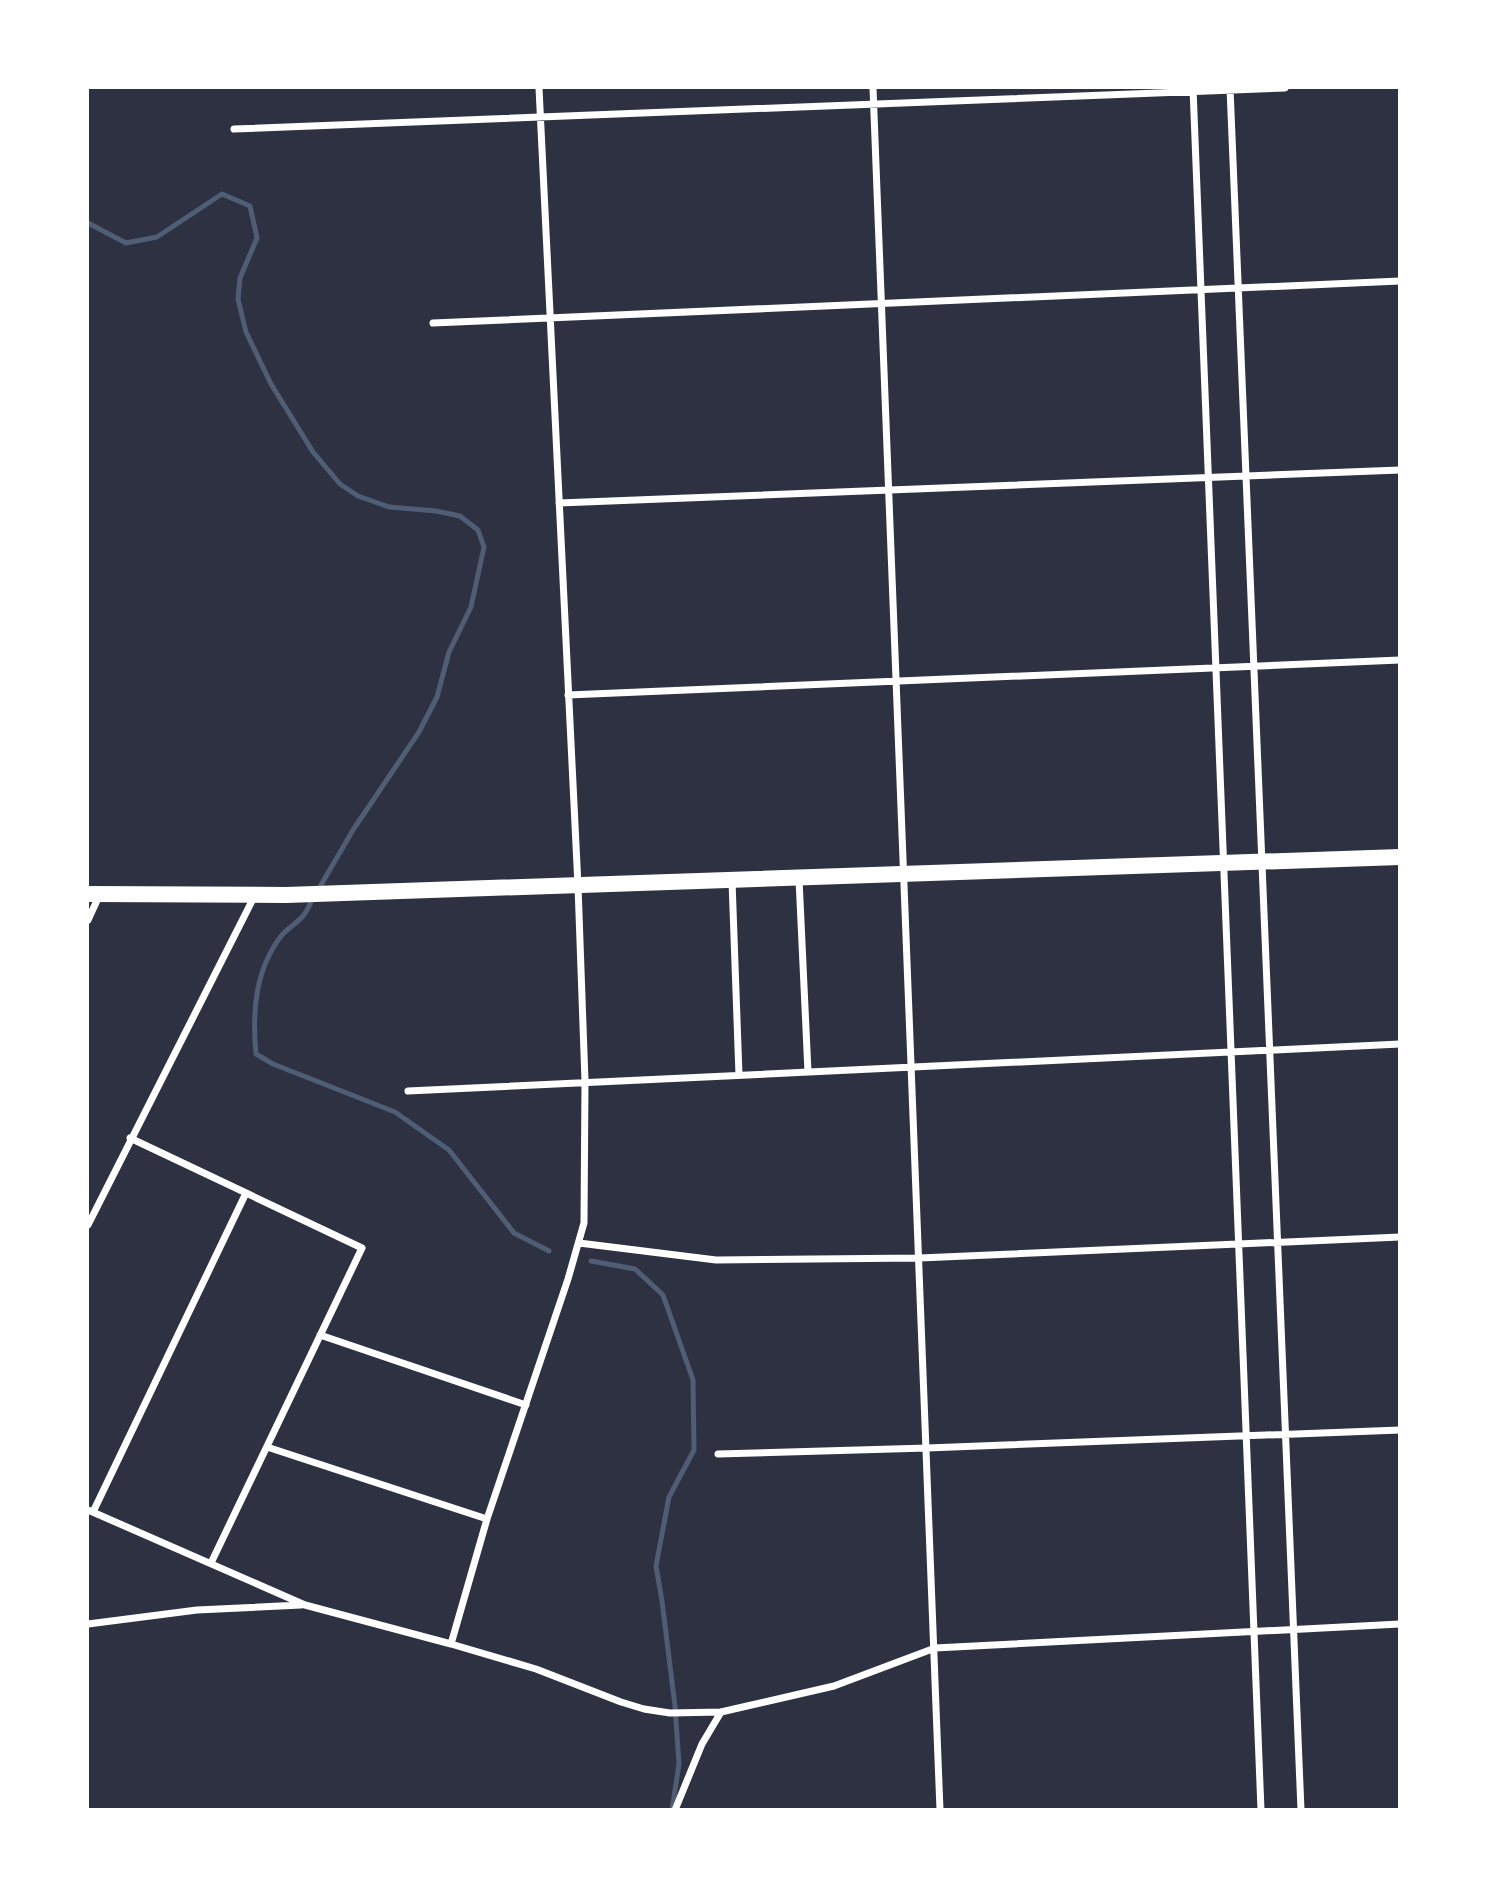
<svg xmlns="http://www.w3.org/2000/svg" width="1487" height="1897" viewBox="0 0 1487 1897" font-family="Montserrat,sans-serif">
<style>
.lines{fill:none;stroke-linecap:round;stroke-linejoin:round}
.stream{stroke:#4f5d75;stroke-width:5}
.minor{stroke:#fff;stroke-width:7}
.primary{stroke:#fff;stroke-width:16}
</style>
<rect width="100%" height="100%" fill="#2d3142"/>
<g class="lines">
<path class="stream" d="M88,223L126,243L157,237L222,194L250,206L257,238L240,278L238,299L246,332L271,384L313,452L340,484L358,496L389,507L436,511L460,516L478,530L484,547L471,607L449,652L437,697L419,732L353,830L318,890
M313,898C310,904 307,912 302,917C296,924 288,928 282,935C255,969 252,1012 256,1054L273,1064L395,1112L449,1150L514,1233L549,1251
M591,1261L635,1269L663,1295L693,1380L694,1450L669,1497L656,1566L662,1601L675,1706L679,1764L672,1810"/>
<path class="minor" d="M873,88L940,1810
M1193,88L1261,1810
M1230,88L1301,1810
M234,129L1285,88
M433,323L1400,281
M559,503L1400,470
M568,695L1400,660
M799,879L808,1072
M732,881L739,1075
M88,920L99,896
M408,1091L1400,1044
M130,1138L362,1248L211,1563
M88,1225L254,897
M579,1243L716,1260L920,1258L1400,1237
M320,1335L526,1405
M267,1447L487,1519
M718,1454L927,1448L1400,1430
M88,1510L305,1605L451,1644L536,1669L621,1702L644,1709L670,1713L721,1712L834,1686L935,1648L1400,1624
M93,1512L246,1193
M88,1624L197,1610L301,1605
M451,1644L487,1519L568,1279L584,1223L585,1081L578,886L539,88
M675,1810L702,1744L721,1712"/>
<path class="primary" d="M88,894L286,895L1400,857"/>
</g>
<rect width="1487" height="1897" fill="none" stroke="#ffffff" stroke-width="178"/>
</svg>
